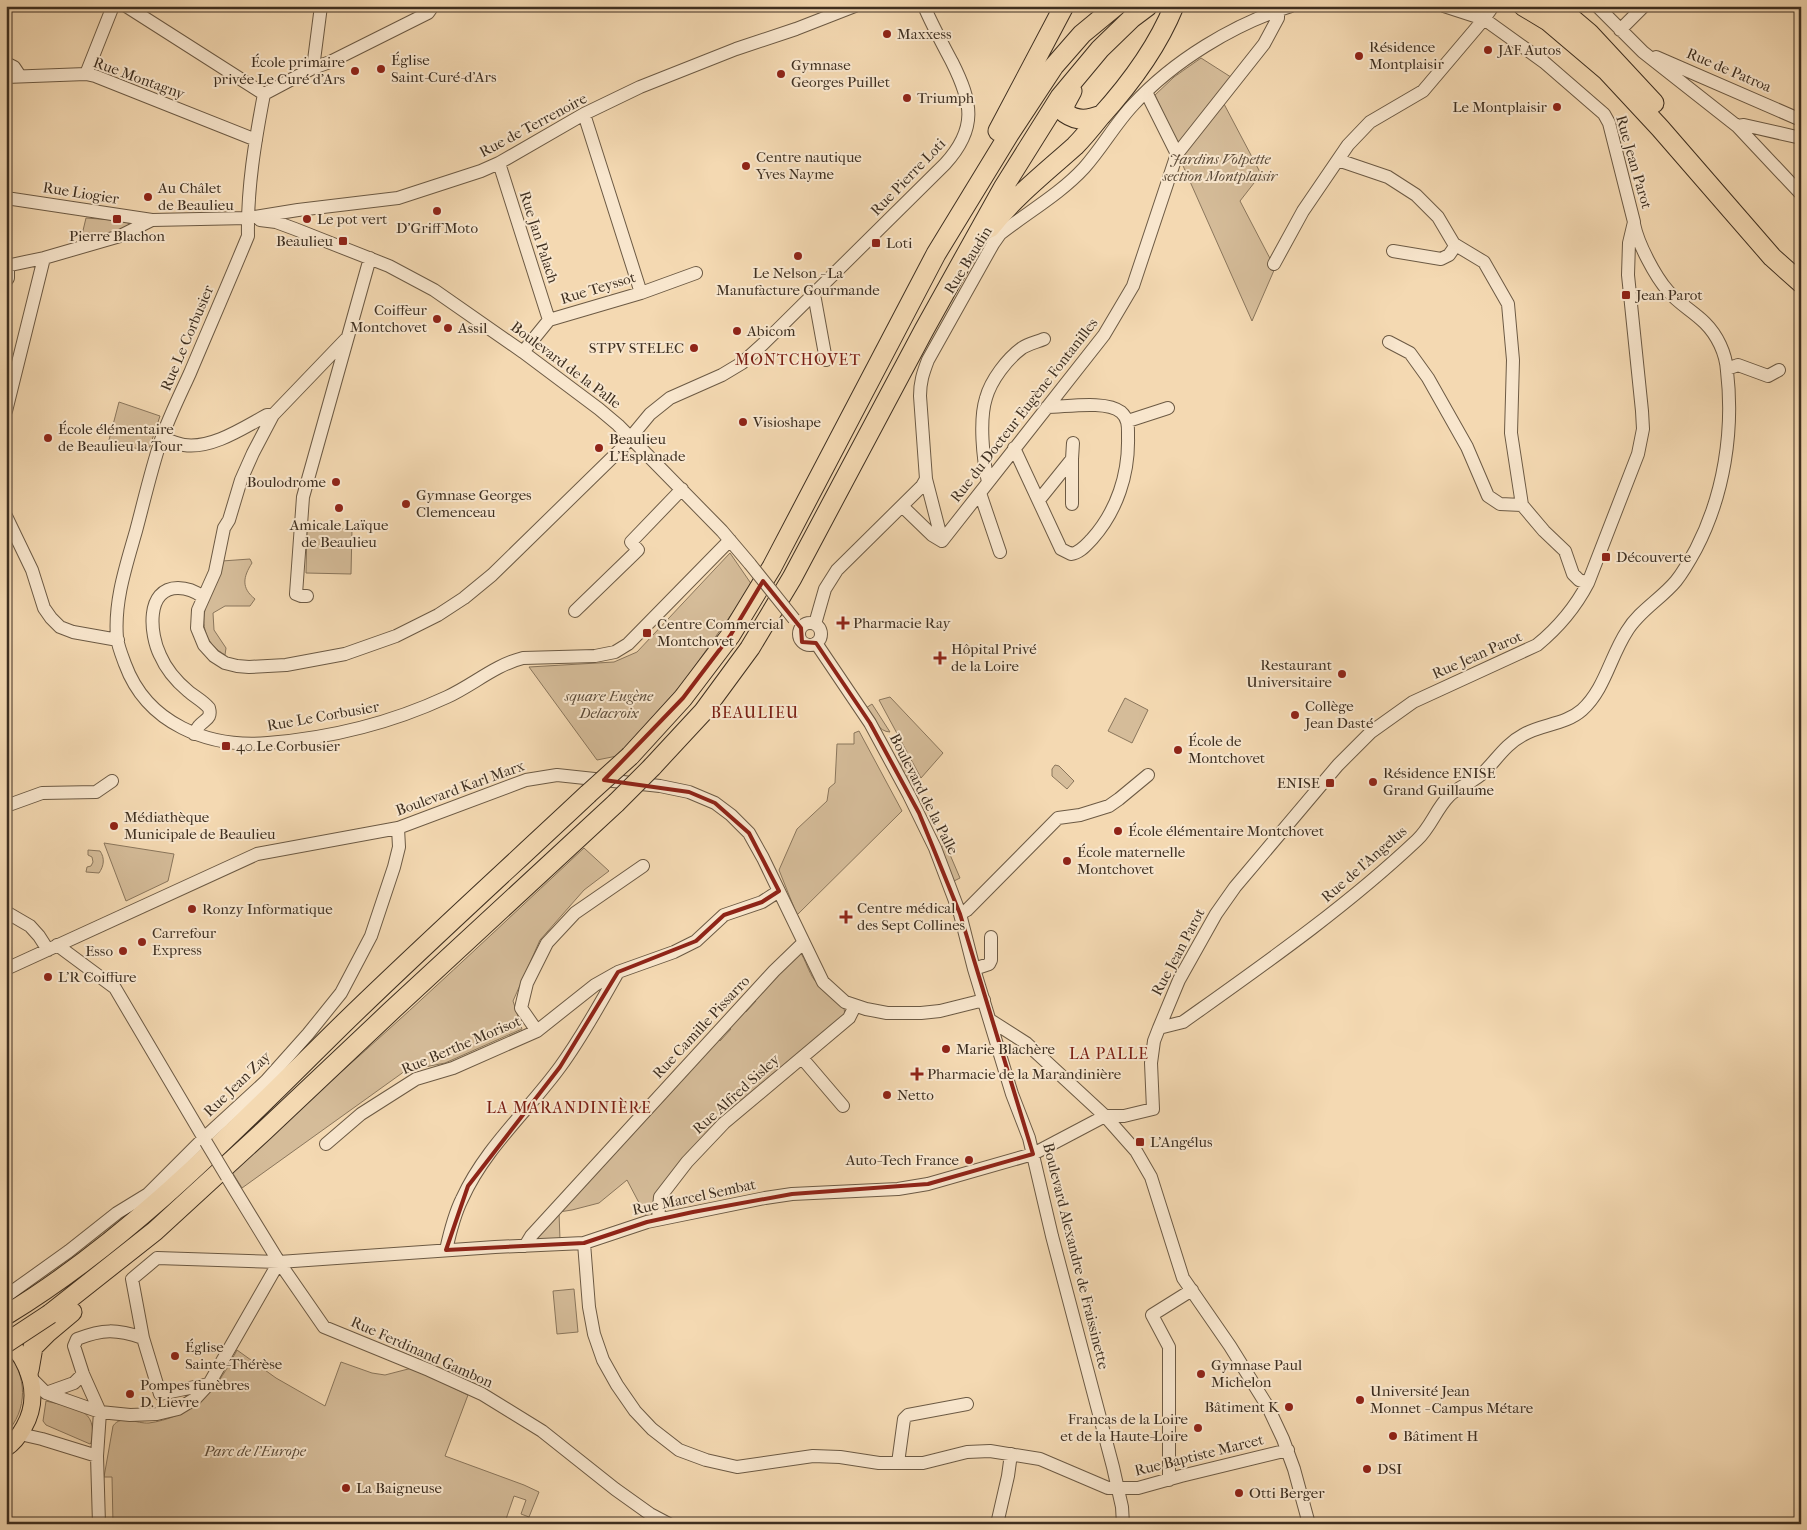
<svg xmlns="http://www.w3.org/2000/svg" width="1807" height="1530" viewBox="0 0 1807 1530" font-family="'IM FELL French Canon',serif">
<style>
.green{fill:#d5bc99;stroke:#8a765c}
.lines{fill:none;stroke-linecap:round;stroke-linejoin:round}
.minor-casing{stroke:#6c5a44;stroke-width:14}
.major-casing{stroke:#3e2f20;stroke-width:18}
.highway-casing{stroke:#3e2f20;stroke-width:21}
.minor{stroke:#f8e6cd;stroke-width:12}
.major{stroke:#f4d9b2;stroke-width:16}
.highway{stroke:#f4d9b2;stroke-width:19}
.minor-bridge-casing{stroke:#6c5a44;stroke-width:14;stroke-linecap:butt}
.highway-bridge-casing{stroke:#3e2f20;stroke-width:21;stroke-linecap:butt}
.minor-bridge{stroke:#f8e6cd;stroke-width:12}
.highway-bridge{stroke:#f4d9b2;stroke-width:19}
.marked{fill:none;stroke:#8f2418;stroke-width:4;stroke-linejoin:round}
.poi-dot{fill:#8f2418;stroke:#f8e6cd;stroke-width:2}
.labels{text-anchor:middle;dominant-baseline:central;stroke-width:4;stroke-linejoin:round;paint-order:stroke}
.poi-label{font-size:15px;fill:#3e2f20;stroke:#f8e6cd;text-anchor:start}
.street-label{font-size:15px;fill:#3e2f20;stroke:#f8e6cd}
.park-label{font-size:15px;font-style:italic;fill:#5c4b38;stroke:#f8e6cd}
.neighbourhood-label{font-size:16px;letter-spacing:1px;fill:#7a1f14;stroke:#f8e6cd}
</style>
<rect width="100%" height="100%" fill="#f4d9b2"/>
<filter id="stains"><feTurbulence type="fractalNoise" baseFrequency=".004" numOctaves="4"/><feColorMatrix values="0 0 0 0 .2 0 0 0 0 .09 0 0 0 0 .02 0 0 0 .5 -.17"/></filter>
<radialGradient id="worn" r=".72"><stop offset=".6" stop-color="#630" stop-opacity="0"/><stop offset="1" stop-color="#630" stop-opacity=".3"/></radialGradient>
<path class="green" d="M1201,58L1234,79L1178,145L1155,95L1174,77Z
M1224,104L1261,174L1240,201L1275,268L1252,321L1180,159Z
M86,218L127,221L129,225L120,232L80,243Z
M119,402L160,416L148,452L109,440Z
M307,528L352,529L351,574L306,573Z
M730,553L752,585L683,683L617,756L597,760L529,667L614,662L637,652Z
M250,559L252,563C243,577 241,588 255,599L250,606H225L213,613L214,630L226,648L225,655C186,632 211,592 222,561Z
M890,697L943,753L921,778L879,700Z
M1125,698L1148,710L1132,743L1108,731Z
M872,704L890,732C879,732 872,718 866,708Z
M859,731L902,811L797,915L779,870L797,829L827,801L829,788L835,783L837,744H854V733Z
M902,755L917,783L911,789L902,771L900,760L902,758L901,756Z
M1055,765L1059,766L1074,781L1067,789L1052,776V769Z
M104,843L174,854L168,881L126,901Z
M945,843L960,878L954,881L940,849Z
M584,848L609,871L584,890L540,940L513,1001L522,1029L445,1063L405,1071L242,1188L229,1167C353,1067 468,956 584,848Z
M88,850L100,851C105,858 104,866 99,873L86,872L87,867L91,866L93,862L92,857L88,855Z
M800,953L802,955C807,964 810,976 817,983C827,993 849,1002 844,1018L768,1081L654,1207L651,1215L647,1218L627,1180L599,1203L572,1210L559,1212L560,1240L538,1241L535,1235L717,1038L720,1041L731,1029L728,1026L743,1010L746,1012L756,1001L753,998Z
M574,1289L578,1332L557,1334L553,1291Z
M237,1350L276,1378L325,1406L341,1362L372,1373L385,1375L412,1368L468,1395L445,1456L524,1485L539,1492L529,1517L521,1514L526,1500L514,1496L505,1522L506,1524H113L112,1477H104L113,1426C121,1414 137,1424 149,1423C157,1422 168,1419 175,1416C207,1403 222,1379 237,1350Z
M6,1352C28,1374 28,1411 6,1433Z
M46,1401C73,1408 99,1407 91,1443L90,1444L46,1425L43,1421Z"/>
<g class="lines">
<defs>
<path id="minor" d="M126,6L264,94
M1597,6L1643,52L1737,126L1801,194
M1620,30L1644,6
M1656,57L1801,120
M6,63L14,67L20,76
M313,68L321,6
M86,74L113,6
M6,77L86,74L95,76L256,140
M1146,92L1177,154
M264,94C255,141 247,189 248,236C229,282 209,328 190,373C180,395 169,417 161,440C151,470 144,501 136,531C126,566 114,601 117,638C118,646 122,656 125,664C147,724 208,748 268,743C330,738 391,723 447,697C473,685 495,665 523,658L595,656L615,652L628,644L730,540
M264,94L313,68L330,62L428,13L433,6
M584,114L641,293
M1737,126L1744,125L1801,138
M1338,160L1388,177L1416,195L1438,217L1454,244L1484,262L1508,304L1513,360L1511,433L1522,505L1544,531L1565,551L1573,574L1579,580L1588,583
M499,163L549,320
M6,198L152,220L248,218L298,210L398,198L481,171L499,163L584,114L640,87L736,49L796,29L855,6
M260,220L276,222L295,229L389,266L434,290L523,352L599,409L618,425L722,531L750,564
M1393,251L1441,259L1449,255L1456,245
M1274,264L1303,211L1348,145L1370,122L1423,91L1484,19L1493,6
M6,266L44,258L120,236L152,220
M6,281L8,278V265
M814,294L826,360
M346,339L273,415L253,453L241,480L229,520L224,528L215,572L198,610L197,628L204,645L214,656L225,663L237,666L249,667L286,665L345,654L396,636L438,615L464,598L492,575L621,449L650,414L670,398L722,375L742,363L763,344L945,164C978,128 972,102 952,62C942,43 932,25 924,6
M1389,342L1410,353L1428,378L1467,447L1488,496L1500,504L1522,505
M523,352L549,320L641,293L696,273
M1727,369L1738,365L1768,376L1779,370
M6,411L44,258
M1128,421L1168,408
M162,438C169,440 177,444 184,445C212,449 243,428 267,415H273
M1014,448L1061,549L1071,554C1080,553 1086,545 1092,539C1117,511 1129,474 1128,437C1128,428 1129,419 1121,412C1106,400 1066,407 1047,407
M1072,459V504
M926,479L942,541
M988,482C983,459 979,420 986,398C991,380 1007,359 1022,348C1028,344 1037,342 1044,339
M980,493L1000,552
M1039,500L1072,459L1073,443
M902,506L932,535L942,541
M6,516L32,570L44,608L51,618L60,627L73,632L118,640
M942,541L1104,335L1133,286L1177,154L1264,44L1278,18V10
M307,596H301L296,594L303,497L370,258
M575,611L638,550L631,542L682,489
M799 634a11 11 0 1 1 22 0a11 11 0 1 1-22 0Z
M815,624L825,589L837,570L922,486L926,479L920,396C920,382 923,373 928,360L993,244L1000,234C1028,212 1060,194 1084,168C1102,148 1115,124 1133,105C1173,61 1234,24 1291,6
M816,643L870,723L909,795L935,848L960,914L974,969L1012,1094L1029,1138L1052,1236L1113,1467L1122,1507L1123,1524
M194,734C195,733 198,727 199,726C205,719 212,719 209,708C203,701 195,697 188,691C176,681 166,669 160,655C150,635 145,588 178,588C188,588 195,591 203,597
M6,806L42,793L96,792L112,781
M6,912L30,926L39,936L48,950
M960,914L967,910L1058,818L1080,815L1109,806L1119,799L1148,775
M57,945L115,988L206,1142
M6,969L257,854L398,828L526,780L557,775L660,786L689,792L715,803L731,815L749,833L763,858L823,982L845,1002L866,1009L887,1013H921L940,1011L984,1000
M974,969L989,964L991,960V937
M990,1020L1026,1043L1105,1116L1136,1151L1151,1177L1183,1278L1230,1346L1268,1407L1283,1439L1294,1469L1309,1524
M1159,1028L1183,1022C1263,965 1345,908 1417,840C1431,827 1436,809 1449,796C1459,786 1474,782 1484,772C1497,759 1506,744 1523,735C1541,724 1565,725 1582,710C1605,689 1610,657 1627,631C1639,611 1661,599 1676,581C1684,571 1690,560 1696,549C1724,495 1734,431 1727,371C1726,353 1717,335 1705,323C1693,311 1679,304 1668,291C1655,276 1638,244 1634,224
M537,1031L521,1008L527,983L547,943L575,913L643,866
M802,1058L843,1106
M326,1144L361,1114L416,1079L453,1068L537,1031L595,985L618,972L674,952L696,941L724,915L762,902L779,891
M227,1177L279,1262L324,1327L429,1370L482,1394L542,1431L615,1489L650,1514L669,1524
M658,1219L660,1197L687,1162L724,1123L849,1018L855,1006
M584,1243L589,1307L594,1334L603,1360L617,1385L635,1411L652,1429L679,1450L706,1460L737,1467L813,1456L840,1457L879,1463H923L967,1452L990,1451L1040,1459L1108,1488H1138L1181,1476L1288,1450
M525,1246L531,1236L774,971L803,943
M446,1250C450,1232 454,1215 462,1199C485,1148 528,1111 560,1067C582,1037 600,1004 618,972
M6,1296L69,1251L117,1213L148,1194L204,1138L266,1081L308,1034L341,993L371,936L394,867L399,847L398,828
M31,1378L46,1393L100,1412L130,1415L157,1414L178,1409L196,1398L209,1384L279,1262
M209,1384L160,1394L143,1338L132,1279L157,1258L279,1262L495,1247L584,1243L647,1222L765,1198L792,1194L898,1189L928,1184L1033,1154L1105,1116H1124L1153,1109L1151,1063L1154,1041L1159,1028L1179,980L1216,914L1235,887L1338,765L1371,732L1413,702L1537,645C1559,627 1575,608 1588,583L1638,454L1643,429L1642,411L1628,275L1629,243L1634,222L1609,123L1604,114L1544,62L1484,19L1444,6
M46,1393L74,1383L83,1374
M20,1434L42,1439L97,1456
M898,1463L904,1419L908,1415L967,1404
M1169,1480V1347L1152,1315L1192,1290
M99,1524L97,1456L100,1412L83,1374L74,1346L77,1339C103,1329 116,1329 143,1338
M997,1524L1008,1476L1011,1454"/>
<path id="major" d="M6,1339C31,1362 41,1397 24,1427C19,1436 14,1443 6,1448"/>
<path id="highway" d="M1523,6L1548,21L1607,71L1660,128L1772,257L1801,283
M1557,6L1589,33L1654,103
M1072,91L1065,104V113C1078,122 1088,120 1102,115
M998,131L1064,6
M990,228C1014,197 1046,172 1075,146C1084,137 1092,127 1100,117C1130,84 1157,48 1174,6
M630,756L683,698L730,636L772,567L936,254L1008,136L1054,66L1082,34L1116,6
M652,767L703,712L750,648L792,578L924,330L1003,188L1060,97L1100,49L1132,18L1148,6
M50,1314L155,1231L264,1131L390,1012L616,803
M6,1315C134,1237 238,1127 344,1023C424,945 507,870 588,794
M29,1370L33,1347L47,1333L72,1312"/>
</defs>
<use href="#minor" class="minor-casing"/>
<use href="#major" class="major-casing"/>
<use href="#highway" class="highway-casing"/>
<use href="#minor" class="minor"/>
<use href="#major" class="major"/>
<use href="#highway" class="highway"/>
<defs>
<path id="minor-bridge" d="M750,564L794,619
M206,1142L227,1177"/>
<path id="highway-bridge" d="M588,794L630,756
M616,803L652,767
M6,1343L50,1314"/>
</defs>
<use href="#minor-bridge" class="minor-bridge-casing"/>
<use href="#highway-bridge" class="highway-bridge-casing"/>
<use href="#minor-bridge" class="minor-bridge"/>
<use href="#highway-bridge" class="highway-bridge"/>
</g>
<path class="marked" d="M763,581L801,628L802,642L816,643L870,723L919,813L960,914L1033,1154L928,1184L792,1194L693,1212L647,1222L584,1243L446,1250L468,1186L560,1067L618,972L696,941L724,915L762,902L779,891L749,833L715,803L689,792L604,780L683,698L730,636Z"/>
<g class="poi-dot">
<circle cx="887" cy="34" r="5"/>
<circle cx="1488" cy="50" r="5"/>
<circle cx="1359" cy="56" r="5"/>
<circle cx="381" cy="69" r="5"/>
<circle cx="355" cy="71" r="5"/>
<circle cx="781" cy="74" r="5"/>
<circle cx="907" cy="98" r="5"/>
<circle cx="1557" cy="107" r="5"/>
<circle cx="746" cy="166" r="5"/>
<circle cx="148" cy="197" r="5"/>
<circle cx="437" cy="211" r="5"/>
<rect x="112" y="214" width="10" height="10" rx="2.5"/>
<circle cx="307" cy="219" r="5"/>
<rect x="338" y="236" width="10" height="10" rx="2.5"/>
<rect x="871" y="238" width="10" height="10" rx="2.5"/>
<circle cx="798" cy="256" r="5"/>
<rect x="1621" y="290" width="10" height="10" rx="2.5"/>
<circle cx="437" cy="319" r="5"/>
<circle cx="448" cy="328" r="5"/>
<circle cx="737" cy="331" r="5"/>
<circle cx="694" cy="348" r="5"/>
<circle cx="743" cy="422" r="5"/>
<circle cx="48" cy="438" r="5"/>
<circle cx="599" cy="448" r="5"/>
<circle cx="336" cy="482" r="5"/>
<circle cx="406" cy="504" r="5"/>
<circle cx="339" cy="508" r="5"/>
<rect x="1601" y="552" width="10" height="10" rx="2.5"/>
<path d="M840.5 615.5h5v5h5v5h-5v5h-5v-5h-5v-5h5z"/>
<rect x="642" y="628" width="10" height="10" rx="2.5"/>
<path d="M937.5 650.5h5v5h5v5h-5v5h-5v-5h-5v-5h5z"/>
<circle cx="1342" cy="674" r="5"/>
<circle cx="1295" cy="715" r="5"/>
<rect x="221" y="741" width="10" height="10" rx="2.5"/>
<circle cx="1178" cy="750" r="5"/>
<circle cx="1373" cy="782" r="5"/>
<rect x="1325" y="778" width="10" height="10" rx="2.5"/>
<circle cx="114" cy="826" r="5"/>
<circle cx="1118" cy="831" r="5"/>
<circle cx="1067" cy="861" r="5"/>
<circle cx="192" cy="909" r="5"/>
<path d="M843.5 909.5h5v5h5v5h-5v5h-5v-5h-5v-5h5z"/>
<circle cx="142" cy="942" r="5"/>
<circle cx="123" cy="951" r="5"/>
<circle cx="48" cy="977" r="5"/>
<circle cx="946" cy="1049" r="5"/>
<path d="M914.5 1066.5h5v5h5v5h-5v5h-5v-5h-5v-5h5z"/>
<circle cx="887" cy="1095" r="5"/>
<rect x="1135" y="1137" width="10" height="10" rx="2.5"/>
<circle cx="969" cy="1160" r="5"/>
<circle cx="175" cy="1356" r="5"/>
<circle cx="1201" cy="1374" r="5"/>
<circle cx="130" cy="1394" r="5"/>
<circle cx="1360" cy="1400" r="5"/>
<circle cx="1289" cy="1407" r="5"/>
<circle cx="1198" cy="1428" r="5"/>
<circle cx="1393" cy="1436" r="5"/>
<circle cx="1367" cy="1469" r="5"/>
<circle cx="346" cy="1488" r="5"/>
<circle cx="1239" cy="1493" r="5"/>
</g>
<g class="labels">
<g class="poi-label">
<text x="897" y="34">Maxxess</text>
<text x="1369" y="47">Résidence<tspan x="1369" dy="17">Montplaisir</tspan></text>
<text x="1498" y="50">JAF Autos</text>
<text x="391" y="60">Église<tspan x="391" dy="17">Saint-Curé-d'Ars</tspan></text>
<text x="345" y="62" text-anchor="end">École primaire<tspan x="345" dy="17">privée Le Curé d'Ars</tspan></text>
<text x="791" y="65">Gymnase<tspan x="791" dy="17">Georges Puillet</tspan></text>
<text x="917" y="98">Triumph</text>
<text x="1547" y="107" text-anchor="end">Le Montplaisir</text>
<text x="756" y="157">Centre nautique<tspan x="756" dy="17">Yves Nayme</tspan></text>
<text x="158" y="188">Au Châlet<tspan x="158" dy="17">de Beaulieu</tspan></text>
<text x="317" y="219">Le pot vert</text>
<text x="437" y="228" text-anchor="middle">D'Griff Moto</text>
<text x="117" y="236" text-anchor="middle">Pierre Blachon</text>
<text x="333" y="241" text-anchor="end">Beaulieu</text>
<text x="886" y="243">Loti</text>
<text x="798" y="273" text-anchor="middle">Le Nelson - La<tspan x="798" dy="17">Manufacture Gourmande</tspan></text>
<text x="1636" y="295">Jean Parot</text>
<text x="427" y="310" text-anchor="end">Coiffeur<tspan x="427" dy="17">Montchovet</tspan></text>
<text x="458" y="328">Assil</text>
<text x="747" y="331">Abicom</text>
<text x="684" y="348" text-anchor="end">STPV STELEC</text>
<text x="753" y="422">Visioshape</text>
<text x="58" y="429">École élémentaire<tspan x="58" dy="17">de Beaulieu la Tour</tspan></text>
<text x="609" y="439">Beaulieu<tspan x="609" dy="17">L'Esplanade</tspan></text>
<text x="326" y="482" text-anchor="end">Boulodrome</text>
<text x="416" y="495">Gymnase Georges<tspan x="416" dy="17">Clemenceau</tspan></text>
<text x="339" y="525" text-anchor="middle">Amicale Laïque<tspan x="339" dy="17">de Beaulieu</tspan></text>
<text x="1616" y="557">Découverte</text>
<text x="853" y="623">Pharmacie Ray</text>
<text x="657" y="624">Centre Commercial<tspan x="657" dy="17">Montchovet</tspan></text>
<text x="951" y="649">Hôpital Privé<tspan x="951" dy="17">de la Loire</tspan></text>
<text x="1332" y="665" text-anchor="end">Restaurant<tspan x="1332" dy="17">Universitaire</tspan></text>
<text x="1305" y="706">Collège<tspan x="1305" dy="17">Jean Dasté</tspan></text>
<text x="1188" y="741">École de<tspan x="1188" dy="17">Montchovet</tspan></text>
<text x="236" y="746">40 Le Corbusier</text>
<text x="1383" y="773">Résidence ENISE<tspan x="1383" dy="17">Grand Guillaume</tspan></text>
<text x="1320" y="783" text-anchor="end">ENISE</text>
<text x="124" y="817">Médiathèque<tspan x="124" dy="17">Municipale de Beaulieu</tspan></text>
<text x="1128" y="831">École élémentaire Montchovet</text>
<text x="1077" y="852">École maternelle<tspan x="1077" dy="17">Montchovet</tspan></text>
<text x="857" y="908">Centre médical<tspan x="857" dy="17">des Sept Collines</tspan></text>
<text x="202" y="909">Ronzy Informatique</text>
<text x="152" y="933">Carrefour<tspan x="152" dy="17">Express</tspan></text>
<text x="113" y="951" text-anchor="end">Esso</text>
<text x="58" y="977">L'R Coiffure</text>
<text x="956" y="1049">Marie Blachère</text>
<text x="927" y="1074">Pharmacie de la Marandinière</text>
<text x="897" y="1095">Netto</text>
<text x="1150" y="1142">L'Angélus</text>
<text x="959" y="1160" text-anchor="end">Auto-Tech France</text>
<text x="185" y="1347">Église<tspan x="185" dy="17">Sainte-Thérèse</tspan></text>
<text x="1211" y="1365">Gymnase Paul<tspan x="1211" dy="17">Michelon</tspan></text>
<text x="140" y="1385">Pompes funèbres<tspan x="140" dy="17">D. Lievre</tspan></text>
<text x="1370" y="1391">Université Jean<tspan x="1370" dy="17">Monnet - Campus Métare</tspan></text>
<text x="1279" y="1407" text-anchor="end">Bâtiment K</text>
<text x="1188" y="1419" text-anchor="end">Francas de la Loire<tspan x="1188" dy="17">et de la Haute-Loire</tspan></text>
<text x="1403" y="1436">Bâtiment H</text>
<text x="1377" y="1469">DSI</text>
<text x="356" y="1488">La Baigneuse</text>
<text x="1249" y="1493">Otti Berger</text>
</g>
<g class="street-label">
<text transform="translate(1729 70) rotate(23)">Rue de Patroa</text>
<text transform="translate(139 78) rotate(20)">Rue Montagny</text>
<text transform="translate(533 125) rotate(-28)">Rue de Terrenoire</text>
<text transform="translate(1634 162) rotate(74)">Rue Jean Parot</text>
<text transform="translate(908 177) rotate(-46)">Rue Pierre Loti</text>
<text transform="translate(81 193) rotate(9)">Rue Liogier</text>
<text transform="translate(539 237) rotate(72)">Rue Jan Palach</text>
<text transform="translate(968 260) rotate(-58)">Rue Baudin</text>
<text transform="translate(598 288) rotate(-17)">Rue Teyssot</text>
<text transform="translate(187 338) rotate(-67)">Rue Le Corbusier</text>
<text transform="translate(566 365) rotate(37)">Boulevard de la Palle</text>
<text transform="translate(1024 410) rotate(-52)">Rue du Docteur Eugène Fontanilles</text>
<text transform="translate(1477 655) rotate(-24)">Rue Jean Parot</text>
<text transform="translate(323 716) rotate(-10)">Rue Le Corbusier</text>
<text transform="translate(460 788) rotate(-20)">Boulevard Karl Marx</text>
<text transform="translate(924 794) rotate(63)">Boulevard de la Palle</text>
<text transform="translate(1364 864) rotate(-41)">Rue de l'Angelus</text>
<text transform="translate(1178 952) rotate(-62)">Rue Jean Parot</text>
<text transform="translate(701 1027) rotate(-47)">Rue Camille Pissarro</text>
<text transform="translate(461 1045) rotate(-23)">Rue Berthe Morisot</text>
<text transform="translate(237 1084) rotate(-44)">Rue Jean Zay</text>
<text transform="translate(736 1094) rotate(-42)">Rue Alfred Sisley</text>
<text transform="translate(694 1197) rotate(-12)">Rue Marcel Sembat</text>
<text transform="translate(1076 1256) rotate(76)">Boulevard Alexandre de Fraissinette</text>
<text transform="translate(422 1352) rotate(24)">Rue Ferdinand Gambon</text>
<text transform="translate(1199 1455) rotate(-14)">Rue Baptiste Marcet</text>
</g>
<g class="park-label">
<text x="1220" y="159">Jardins Volpette<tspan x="1220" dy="17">section Montplaisir</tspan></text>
<text x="609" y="696">square Eugène<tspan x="609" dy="17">Delacroix</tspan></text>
<text x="255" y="1451">Parc de l'Europe</text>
</g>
<g class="neighbourhood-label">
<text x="798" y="359">MONTCHOVET</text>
<text x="755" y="712">BEAULIEU</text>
<text x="1109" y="1053">LA PALLE</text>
<text x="569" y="1107">LA MARANDINIÈRE</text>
</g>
</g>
<rect width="1807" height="1530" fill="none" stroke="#f4d9b2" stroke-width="25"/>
<rect x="8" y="8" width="1792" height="1515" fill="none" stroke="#3e2f20" stroke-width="2.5"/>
<rect x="12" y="12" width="1782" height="1505" fill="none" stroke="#3e2f20"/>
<rect width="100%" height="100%" filter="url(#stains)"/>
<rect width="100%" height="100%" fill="url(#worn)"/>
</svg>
